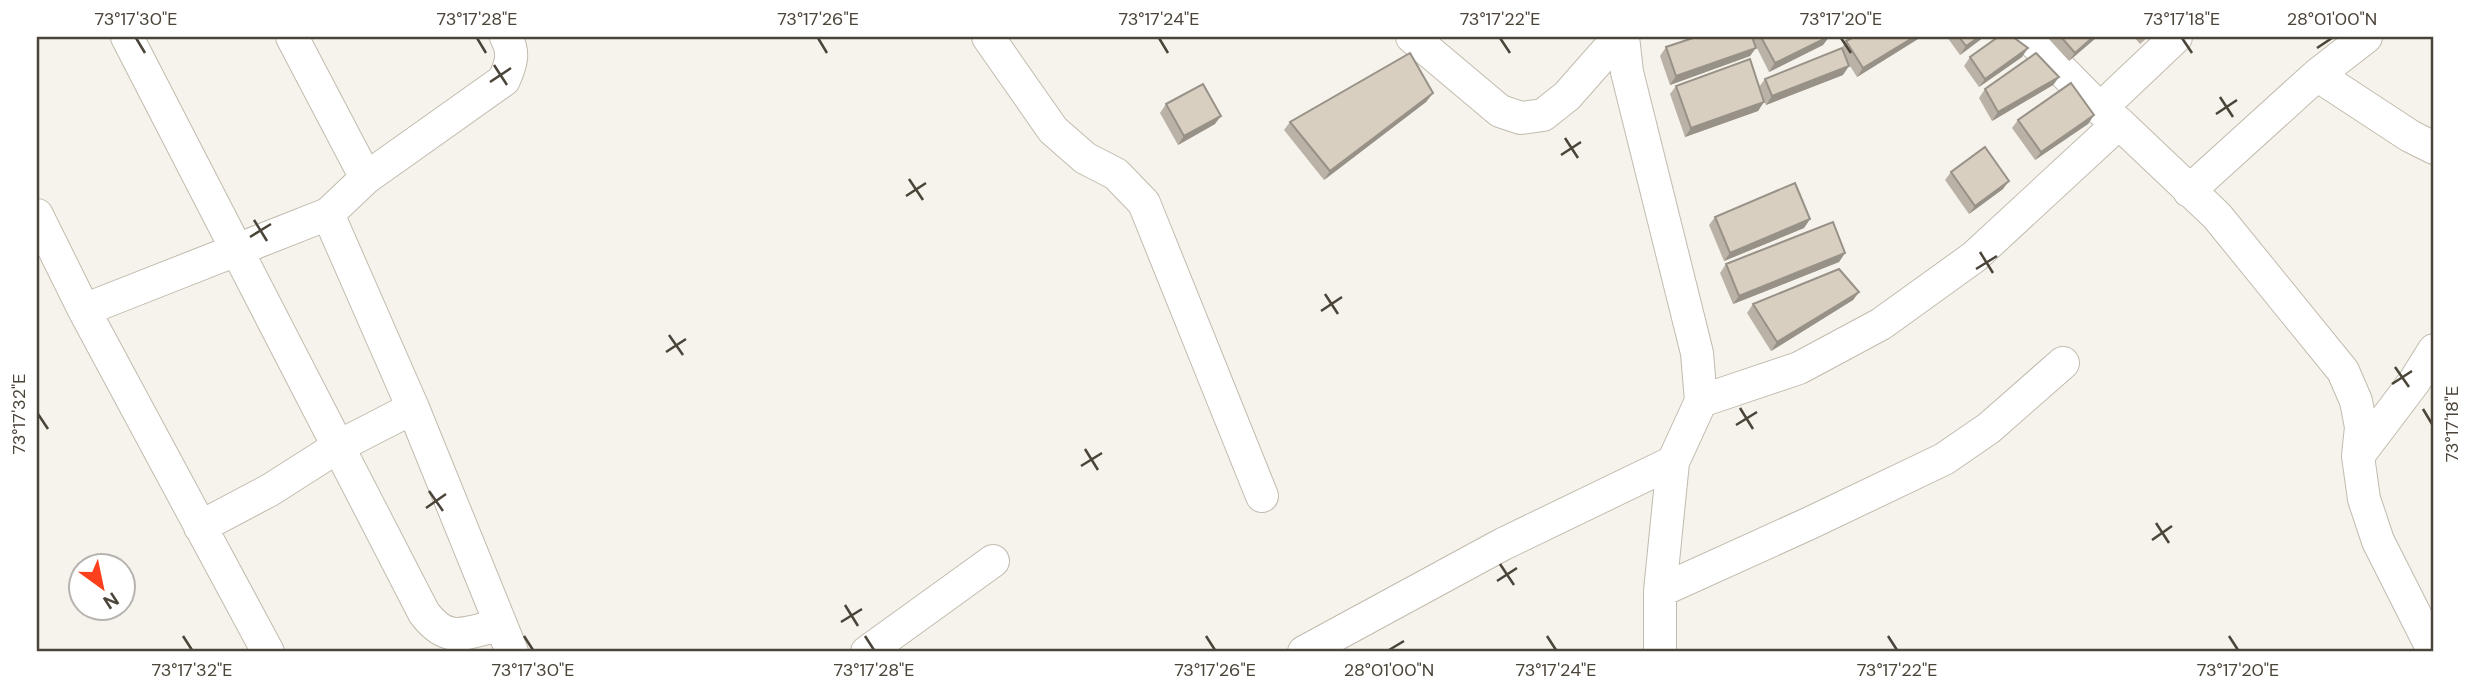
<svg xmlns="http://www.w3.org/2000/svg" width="2471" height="689" viewBox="0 0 2471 689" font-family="'DM Sans',sans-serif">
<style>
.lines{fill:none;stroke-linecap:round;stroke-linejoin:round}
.minor-casing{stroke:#c2bbae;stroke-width:34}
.minor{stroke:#fff;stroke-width:32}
.wall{fill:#bab2a6}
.shaded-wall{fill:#979187}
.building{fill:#d8cfc1;stroke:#979187;stroke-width:2}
.ticks{fill:none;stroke:#4b4439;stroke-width:2.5}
.neatline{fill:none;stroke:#4b4439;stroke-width:2.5}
.ticks-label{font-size:18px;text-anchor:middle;fill:#4b4439}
</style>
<rect width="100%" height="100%" fill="#f6f3ec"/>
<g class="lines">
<defs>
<path id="minor" d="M127,37L424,613C448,645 465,633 499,625
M292,37L366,178
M988,37L1053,130L1085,158L1116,174L1144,203L1262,496
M1412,37L1500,111L1521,118L1543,115L1567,96L1619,37
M1623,37L1627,72L1697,353L1701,401L1673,462L1660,591V652
M2029,37L2100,109L2119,123L2217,216L2343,371L2356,401L2361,427L2358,456L2364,499L2378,541L2434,652
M2317,75L2410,136L2434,148
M2100,109L2176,37
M2189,191L2317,75L2366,37
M328,214L413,408L512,652
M37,215L84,310L268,652
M84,310L328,214L366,178L504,80C511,64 515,53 506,37
M1701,401L1799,368L1881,324L1974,257L2119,123
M2358,456L2414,382L2434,350
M200,527L270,490L339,446L413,408
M1660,591L1810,523L1944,459L1989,428L2063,363
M867,652L993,561
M1304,652L1503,544L1673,462"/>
</defs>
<use href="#minor" class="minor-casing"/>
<use href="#minor" class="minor"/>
</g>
<path class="wall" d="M1696,37H1829L1823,45L1769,72L1756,46L1750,56L1670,85L1660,56L1666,47Z
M1854,37H1919L1918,39L1857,77L1845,58L1843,75L1766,105L1764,101L1758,111L1685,137L1670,94L1676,86L1759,87L1765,79L1842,48L1846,41Z
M1947,37H1984L1960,55Z
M2047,37H2097L2069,61Z
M2134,37H2148L2140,44Z
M1970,57H2022L1979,87L1964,66Z
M2059,77L2053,85L1992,121L1979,98L1985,89Z
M1433,93L1426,102L1324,180L1284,130L1290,122Z
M1166,104L1215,124L1178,145L1160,113Z
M2094,115L2088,124L2035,160L2012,128L2018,120Z
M1951,172L2003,189L1969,214L1945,180Z
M1715,217L1810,219L1804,228L1724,261L1709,225Z
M1845,253L1839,262L1733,304L1720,273L1726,264Z
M1859,292L1853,300L1771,351L1747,313L1753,304Z"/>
<path class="shaded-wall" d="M1829,37L1823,45L1769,72L1775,63Z
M1914,37H1919L1918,39L1857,77L1863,68Z
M1979,37H1984L1960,55L1966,46Z
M2093,37H2097L2069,61L2075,53Z
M1756,48L1750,56L1670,85L1676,76Z
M2028,48L2022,57L1979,87L1985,79Z
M1849,66L1843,75L1766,105L1772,96Z
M2059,77L2053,85L1992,121L1998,112Z
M1433,93L1426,102L1324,180L1330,171Z
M1764,102L1758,111L1685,137L1691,128Z
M2094,115L2088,124L2035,160L2041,152Z
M1221,116L1215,124L1178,145L1184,136Z
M2009,181L2003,189L1969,214L1975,206Z
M1810,219L1804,228L1724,261L1730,253Z
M1845,253L1839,262L1733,304L1739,296Z
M1859,292L1853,300L1771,351L1777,342Z"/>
<path class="building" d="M1696,37H1752L1756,48L1676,76L1666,47Z
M1761,37H1828L1775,63Z
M1854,37H1914L1863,68L1846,41Z
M1959,37H1979L1966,46Z
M1998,37H2013L2028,48L1985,79L1970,57Z
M2061,37H2093L2075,53Z
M1842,48L1849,66L1772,96L1765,79Z
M1410,53L1433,93L1330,171L1290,122Z
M2036,53L2059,77L1998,112L1985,89Z
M1750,59L1764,102L1691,128L1676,86Z
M2071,83L2094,115L2041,152L2018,120Z
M1203,84L1221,116L1184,136L1166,104Z
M1985,147L2009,181L1975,206L1951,172Z
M1795,183L1810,219L1730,253L1715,217Z
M1833,222L1845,253L1739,296L1726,264Z
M1839,269L1859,292L1777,342L1753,304Z"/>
<path class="ticks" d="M136,38L145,53M477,38L486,53M818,38L827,53M1159,38L1168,53M1500,38L1510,53M1841,38L1851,53M2182,38L2192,53M2317,48L2332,38M494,65L507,85M490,82L511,68M2220,97L2233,117M2216,114L2237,100M1565,138L1578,158M1561,155L1581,142M909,179L923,200M906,196L926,183M254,220L267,241M250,237L271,224M1980,252L1993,273M1976,269L1997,256M1325,294L1338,314M1321,311L1342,297M669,335L683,355M666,352L686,339M2395,367L2409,387M2392,384L2412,371M1740,408L1753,429M2423,409L2432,424M38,414L48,429M1736,425L1757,412M1085,449L1098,470M1081,466L1102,453M429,491L443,511M426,508L446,494M2156,523L2169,543M2152,540L2172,526M1500,564L1514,585M1497,581L1517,568M845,605L858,626M841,622L862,609M183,636L192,650M524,636L533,650M865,636L874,650M1206,636L1215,650M1547,636L1556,650M1888,636L1897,650M2229,636L2238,650M1389,650L1404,641"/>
<rect width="2471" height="689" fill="none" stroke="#ffffff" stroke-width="77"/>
<g transform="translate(102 587) rotate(147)"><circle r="33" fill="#ffffff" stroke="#b7b4b0" stroke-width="2"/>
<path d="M0-5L12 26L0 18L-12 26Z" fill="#fc3f1d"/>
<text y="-10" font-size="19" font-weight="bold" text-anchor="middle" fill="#4b4439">N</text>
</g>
<rect x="38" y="38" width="2394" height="612" class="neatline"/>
<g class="ticks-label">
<text x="136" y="25">73°17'30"E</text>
<text x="477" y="25">73°17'28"E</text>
<text x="818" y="25">73°17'26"E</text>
<text x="1159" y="25">73°17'24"E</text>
<text x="1500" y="25">73°17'22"E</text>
<text x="1841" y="25">73°17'20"E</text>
<text x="2182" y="25">73°17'18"E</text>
<text x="2332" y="25">28°01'00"N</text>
<text transform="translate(19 414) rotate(-90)" y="6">73°17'32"E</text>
<text transform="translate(2452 424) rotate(-90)" y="6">73°17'18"E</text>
<text x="192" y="676">73°17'32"E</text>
<text x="533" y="676">73°17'30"E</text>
<text x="874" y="676">73°17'28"E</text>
<text x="1215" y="676">73°17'26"E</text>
<text x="1389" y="676">28°01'00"N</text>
<text x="1556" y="676">73°17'24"E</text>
<text x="1897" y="676">73°17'22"E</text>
<text x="2238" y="676">73°17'20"E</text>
</g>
</svg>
